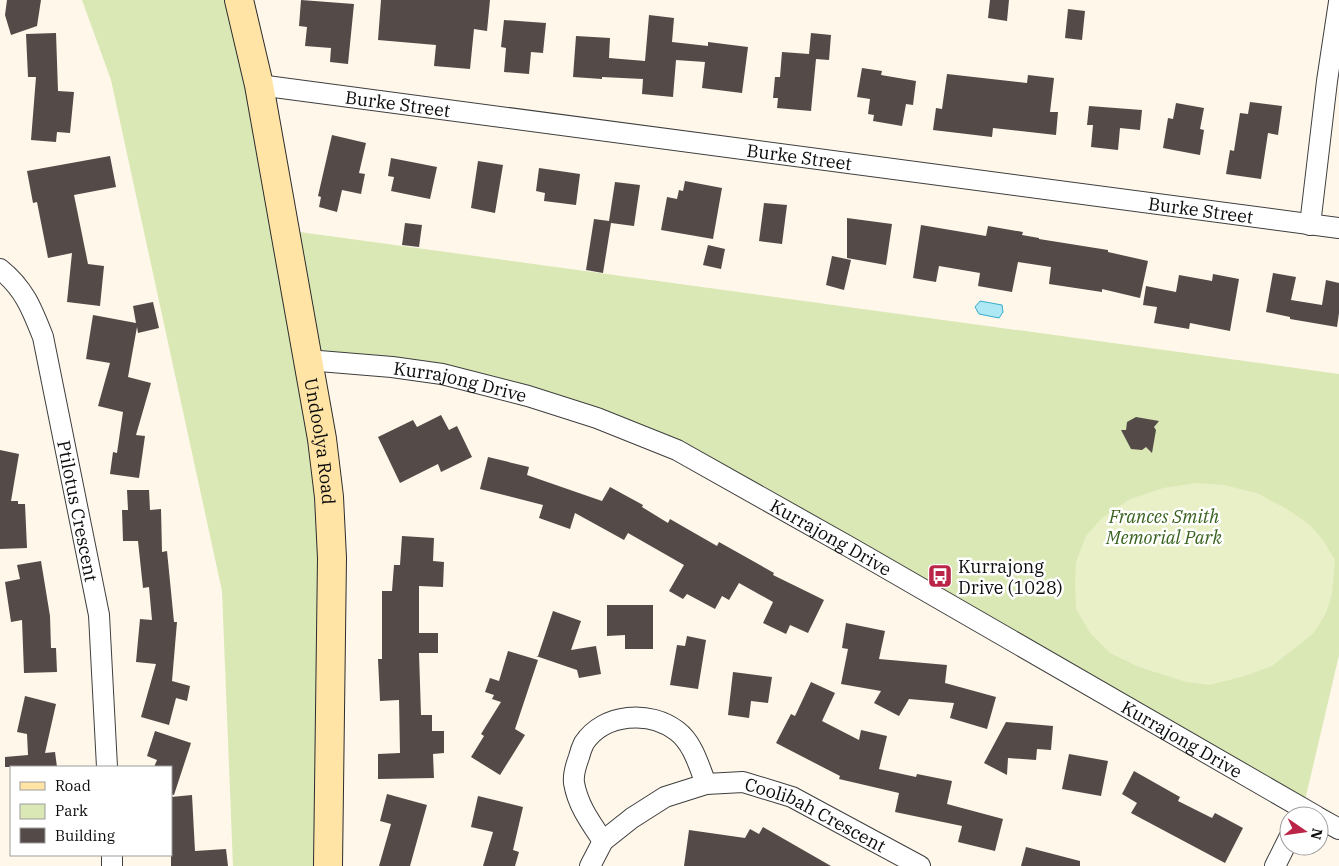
<svg xmlns="http://www.w3.org/2000/svg" width="1339" height="866" viewBox="0 0 1339 866" font-family="'IBM Plex Serif',serif">
<style>
.green{fill:#d9e8b4}
.pitch{fill:#e9efc6}
.water{fill:#afe8f5;stroke:#36accc}
.building{fill:#544a48}
.lines{fill:none;stroke-linecap:round;stroke-linejoin:round}
.street-casing{stroke:#3e3e3e;stroke-width:22}
.secondary-casing{stroke:#2d2d2d;stroke-width:30}
.street{stroke:#fff;stroke-width:20}
.secondary{stroke:#ffe4a5;stroke-width:28}
.labels{text-anchor:middle;dominant-baseline:central;stroke-width:5;stroke-linejoin:round;paint-order:stroke}
.street-label{font-size:18px;fill:#0b0b0b;stroke:#fff}
.park-label{font-size:18px;font-style:italic;fill:#38621d;stroke:#fff}
.poi-label{font-size:18px;fill:#0b0b0b;stroke:#fff;text-anchor:start}
</style>
<rect width="100%" height="100%" fill="#fff7ea"/>
<path class="green" d="M82,0H235L285,230L1339,374V655L1303,809L677,450L528,396L308,360L315,401L328,866H233L222,591L111,80Z"/>
<path class="pitch" d="M1196,483L1224,485L1257,493L1287,509L1310,525L1323,540L1335,560L1332,594L1326,613L1314,633L1272,666L1245,676L1210,685L1186,682L1164,675L1139,667L1110,653L1090,633L1076,609L1075,583L1076,562L1086,536L1102,518L1130,499L1163,488Z"/>
<path class="water" d="M980,301L1002,305L1003,312L999,318L979,314L975,307Z"/>
<path class="building" d="M7,0H41L37,26L11,35L5,15Z
M301,0L354,4L348,64L330,62L331,48L305,46L307,27L299,26Z
M381,0H490L487,31L474,29L470,69L434,66L436,45L378,40Z
M990,0H1009L1007,21L988,18Z
M1068,9L1085,11L1082,40L1065,38Z
M649,15L674,18L672,42L708,46V42L748,47L742,93L702,88L705,62L676,60L673,97L642,94L643,79L602,77V79L573,77L576,36L610,38L609,58L645,61Z
M504,20L546,23L543,53L531,52L529,74L504,72L506,48L501,47Z
M56,33L58,91L74,92L70,133L57,132L56,142L31,140L36,77H28L26,34Z
M811,33L831,35L829,60L816,59L811,111L777,108L778,98H773L775,77H780L782,52L809,54Z
M862,68L882,71L881,75L916,81L913,105L906,104L902,126L873,121L874,115L868,114L870,99L857,97Z
M947,74L1027,83L1028,75L1054,78L1050,112H1058L1056,135L993,128L992,137L933,130L936,108L942,109Z
M1250,102L1282,106L1278,135L1268,133L1261,179L1226,174L1230,150L1234,151L1240,113L1248,114Z
M1176,103L1204,108L1200,129L1204,130L1200,155L1163,148L1168,118L1173,119Z
M1089,106L1142,110L1140,130L1120,128L1118,150L1091,147L1093,125H1087Z
M332,135L366,143L359,173L365,174L361,194L342,190L337,212L319,207L321,197L318,196Z
M110,156L116,187L74,195L88,264L104,266L100,306L67,302L72,253L48,258L37,202L33,203L27,171Z
M391,158L437,167L430,199L391,191L394,177L388,176Z
M478,161L503,165L495,213L471,208Z
M539,168L580,174L576,205L544,201L545,193L536,191Z
M685,181L722,188L713,239L661,230L667,197L677,199L679,190L683,191Z
M615,182L640,185L634,226L611,223L603,273L586,270L594,219L609,221Z
M764,203L787,205L782,244L759,241Z
M847,218L892,224L886,265L847,258Z
M405,223L422,225L419,247L402,245Z
M921,225L986,236L988,226L1023,232L1022,235L1039,238V239L1108,250V252L1148,261L1140,298L1102,289V292L1049,284L1051,267L1018,262L1012,292L978,286L980,273L939,266L936,282L913,278Z
M708,245L725,249L721,269L703,265Z
M832,256L851,260L844,290L826,285Z
M1273,273L1296,277L1291,300L1322,305L1326,280L1339,283V313L1337,327L1290,319V317L1266,312Z
M1213,274L1239,279L1230,331L1190,323L1189,329L1154,323L1157,307L1143,305L1146,286L1176,292L1179,275L1212,281Z
M153,302L159,328L138,333L137,327L128,377L151,383L136,435L145,436L139,478L110,474L113,452L117,453L123,412L98,406L110,363L86,359L93,315L136,323L133,306Z
M441,415L449,430L457,426L472,457L441,472L438,464L400,483L378,437L413,420L417,427Z
M1136,417L1159,421L1154,427L1156,430L1152,453L1146,447L1142,450L1131,449L1121,430H1126L1127,422Z
M0,450L19,454L11,501H18V504H25L27,548L0,549Z
M488,457L529,467L527,475L602,501L610,487L643,505L642,507L668,523L670,519L717,546L719,542L774,573L773,575L824,600L808,633L790,625L786,634L763,623L773,602L739,583L729,600L722,596L715,609L687,594L683,599L669,591L684,565L628,533L624,540L575,513L570,529L539,518L543,505L480,489Z
M127,490H149L150,510L161,509L162,552L167,551L174,622H177L172,681L190,686L187,701L176,698L169,725L141,717L156,664L136,662L140,619L152,620L149,587L143,588L138,541H123L122,510H128Z
M402,536L434,538L433,561L444,562L443,587L419,586V633H438V653H419L421,715H432V731H444V753L433,754L434,778L378,779V754L400,753L399,700L380,701L378,659H382V591H392L394,565H400Z
M41,561L50,616L51,648H56L57,672L24,673L22,620L11,622L5,582L20,579L17,565Z
M607,605H653V649H625V635L607,636Z
M553,611L581,621L571,650L596,646L601,674L579,678L577,670L536,656H538Z
M846,623L885,631L879,659L947,665L945,683L996,697L987,729L950,718L954,703L909,699L899,716L874,703L881,691L841,684L848,649L842,648Z
M687,636L706,640L698,689L670,685L677,645L685,646Z
M508,651L538,660L515,729L525,735L500,775L471,757L484,736L481,734L501,702L492,699L494,695L485,692L490,678L499,681Z
M733,672L772,677L768,703L751,701L749,718L728,715Z
M811,682L835,693L822,721L859,740L861,730L887,736L879,769L916,777L917,774L952,781L947,804L1003,819L995,851L958,842L962,826L895,812L899,793L839,779L840,776L776,743L791,714L795,716Z
M25,696L56,704L45,753L55,752L57,767H5V757L28,755L27,734L17,732Z
M1006,722L1053,726L1051,750L1037,749L1036,760L1008,758L1007,775L984,763Z
M155,731L191,743L174,795L171,794V767H154L157,760L147,756Z
M1069,754L1108,761L1101,796L1062,789Z
M1134,771L1180,797L1178,801L1212,818L1215,813L1243,828L1225,863L1131,813L1137,803L1122,794Z
M387,794L427,805L410,866H379L391,824L380,821Z
M192,795L195,851L226,849L228,866H171V797Z
M478,796L523,807L513,850L519,852L515,866H483L493,832L471,827Z
M763,827L831,866H684L689,830L745,838L750,829L759,834Z
M1026,847L1080,861V866H1021Z"/>
<g class="lines">
<defs>
<g id="street">
<path id="s1" d="M259,85L1339,228"/>
<path d="M1310,225L1327,81L1339,2"/>
<path id="s2" d="M0,269C24,288 32,309 43,337L99,615L107,767"/>
<path id="s3" d="M307,360L392,367L442,374L528,396L597,418L677,450L853,549L1316,816"/>
<path d="M1319,818L1339,829"/>
<path d="M603,841C591,823 578,806 574,783C573,775 576,765 579,757C580,753 582,747 584,743C604,713 650,710 677,731C693,743 699,766 706,784"/>
<path d="M112,855V866"/>
<path id="s4" d="M590,866L603,841L632,818L665,797L706,784L743,782L792,797L920,866"/>
<path d="M1275,866L1289,838"/>
</g>
<g id="secondary">
<path id="s5" d="M239,0L259,85L322,439L329,497L332,558L328,866"/>
</g>
</defs>
<use href="#street" class="street-casing"/>
<use href="#secondary" class="secondary-casing"/>
<use href="#street" class="street"/>
<use href="#secondary" class="secondary"/>
</g>
<defs>
<symbol id="bus-square" viewBox="-11 -11 22 22"><rect x="-9" y="-9" width="18" height="18" rx="4" fill="#ba2547" stroke="#fff"/><path d="M-5-6H5V4H4V6H2V4H-2V6H-4V4H-5ZM-3.5-4V0h7V-4ZM-3.5 1.2v1.5H-2V1.2ZM2 1.2v1.5H3.5V1.2Z" fill="#fff"/></symbol>
</defs>
<g fill-rule="evenodd">
<use href="#bus-square" x="926" y="562" width="28" height="28"/>
</g>
<g class="labels">
<g class="street-label">
<text stroke="none"><textPath href="#s1" startOffset="140">Burke Street</textPath></text>
<text stroke="none"><textPath href="#s1" startOffset="545">Burke Street</textPath></text>
<text stroke="none"><textPath href="#s1" startOffset="950">Burke Street</textPath></text>
<text stroke="none"><textPath href="#s3" startOffset="155">Kurrajong Drive</textPath></text>
<text stroke="none"><textPath href="#s5" startOffset="449">Undoolya Road</textPath></text>
<text stroke="none"><textPath href="#s2" startOffset="259">Ptilotus Crescent</textPath></text>
<text stroke="none"><textPath href="#s3" startOffset="560">Kurrajong Drive</textPath></text>
<text stroke="none"><textPath href="#s3" startOffset="965">Kurrajong Drive</textPath></text>
<text stroke="none"><textPath href="#s4" startOffset="264">Coolibah Crescent</textPath></text>
</g>
<g class="park-label">
<text x="1164" y="516">Frances Smith<tspan x="1164" dy="21">Memorial Park</tspan></text>
</g>
<g class="poi-label">
<text x="958" y="566">Kurrajong<tspan x="958" dy="21">Drive (1028)</tspan></text>
</g>
</g>
<rect x="10" y="766" width="162" height="90" fill="#ffffff" stroke="#9d9d9d"/>
<rect x="20" y="782" width="25" height="8" fill="#ffe4a5" stroke="#9d9d9d"/>
<text x="55" y="791" font-size="15" fill="#0b0b0b">Road</text>
<rect x="20" y="804" width="25" height="15" fill="#d9e8b4" stroke="#9d9d9d"/>
<text x="55" y="816" font-size="15" fill="#0b0b0b">Park</text>
<rect x="20" y="828" width="25" height="15" fill="#544a48" stroke="#9d9d9d"/>
<text x="55" y="841" font-size="15" fill="#0b0b0b">Building</text>
<g transform="translate(1304 831) rotate(103)"><circle r="24" fill="#ffffff" stroke="#9d9d9d"/>
<path d="M0-4L9 19L0 12L-9 19Z" fill="#ba2547"/>
<text y="-8" font-size="14" font-weight="bold" text-anchor="middle" fill="#0b0b0b">N</text>
</g>
</svg>
